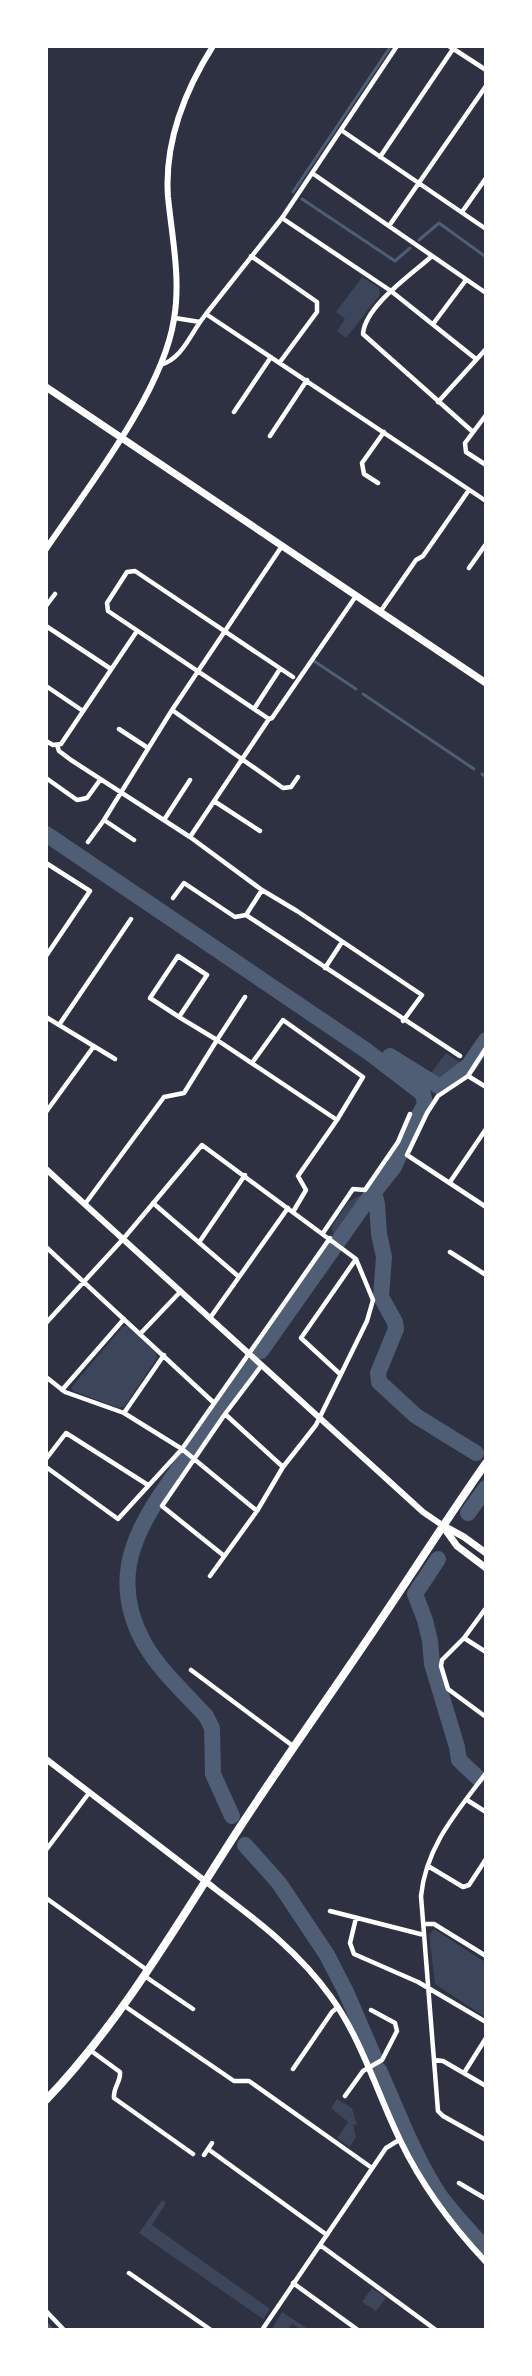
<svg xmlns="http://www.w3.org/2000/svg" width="532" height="2376" viewBox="0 0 532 2376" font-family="Raleway,sans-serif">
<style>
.green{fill:#3c4559}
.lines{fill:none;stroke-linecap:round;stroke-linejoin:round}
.stream{stroke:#4f5d75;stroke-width:3}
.river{stroke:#4f5d75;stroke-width:16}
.minor{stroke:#fff;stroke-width:4.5}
.tertiary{stroke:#fff;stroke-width:6}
.secondary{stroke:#fff;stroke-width:7}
.primary{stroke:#fff;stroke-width:8}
</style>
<rect width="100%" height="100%" fill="#2d3142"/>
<path class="green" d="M362,277L379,288L380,295L346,338L337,331L345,319L336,312Z
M446,1053L462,1064C451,1072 442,1085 428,1077Z
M363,1194L365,1195L336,1236L333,1235L332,1226L348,1202Z
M123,1326H127L156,1353L157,1358L125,1406L119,1408L73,1391L71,1388Z
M434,1929L485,1962V2017L435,1984L429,1935Z
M337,2099L352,2108L357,2125L353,2124L356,2137L350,2147L337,2138L348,2122L331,2108Z
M162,2200L166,2203L152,2225L270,2309L263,2319L139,2233Z
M372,2288L386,2298L376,2311L362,2302Z
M282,2312L308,2329H300L292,2324L288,2329H272Z"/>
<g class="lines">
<path class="stream" d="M293,192L391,46
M302,199L395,261L410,248
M419,240L439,223L486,257
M314,661L356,689
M363,694L474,769
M482,774L486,777
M46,2323L52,2330"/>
<path class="river" d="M46,834L367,1051L423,1094L425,1104L408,1135L394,1167L366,1202L261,1351
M390,1056L440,1087L469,1065L486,1040
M374,1192L377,1204L379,1234L384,1257L381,1297L395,1322L396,1329L378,1373L379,1382L416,1416L476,1453
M468,1513L486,1488
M438,1559L415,1594L425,1620L430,1641L432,1664L457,1747L459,1760L477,1777
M232,1816L213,1774L212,1728L206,1716C185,1693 160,1671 144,1643C103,1569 145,1516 187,1457C208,1427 229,1397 250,1367
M245,1845L279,1883L327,1955L346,1992L374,2057
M379,2070C398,2112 414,2157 440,2196C454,2215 470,2232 486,2249"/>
<path class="minor" d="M449,46L486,70
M341,130L486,229
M380,157L453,49
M312,173L486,293
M462,212L486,178
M282,218L391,291L476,359
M389,226L486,86
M251,256L317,302V312L280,362
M432,256C411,275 365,306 363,334L473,432
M206,314L486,501
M175,318L200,322L206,314L282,218L397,46
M433,324L466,280
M160,365C180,360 189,338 200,322
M438,402L486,349
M234,412L271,357
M486,415L465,443L466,452L486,465
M270,436L307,380
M378,483L364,474L362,463L384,432
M469,568L486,544
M46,606L55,594
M380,612L416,560L423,556L469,490
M46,626L111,669
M46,686L83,711
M254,709L280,669
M172,710L283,788L291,787L298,777
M269,719L108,611L107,603L127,572L135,571L293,677
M119,729L148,748
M46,741L53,745L61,744L137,631
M57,745L59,751L71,760L190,837L262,890L297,911L422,995L403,1021
M46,778L77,800L87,798L100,780
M214,801L260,831
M164,820L190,780
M190,837L269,719L272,718L356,596
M134,840L104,820L172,710L282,546
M88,842L104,820
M46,863L90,891L46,956
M173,898L184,883L235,917L246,915L460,1056
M246,915L262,890
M325,968L342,942
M46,1017L115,1059
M179,1017L150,998L178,956L207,975L179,1017L217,1040L245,997
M59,1025L131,919
M486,1048L468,1076L438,1096L427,1113L407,1155L486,1207
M252,1063L283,1020L363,1077L337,1120
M468,1076L486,1087
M46,1112L94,1046
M450,1182L486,1129
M153,1203L238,1276
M85,1204L164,1097L184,1093L217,1040L337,1120L298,1176L306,1190L293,1212
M323,1233L353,1189L365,1190L398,1142L410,1114
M200,1241L245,1175
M46,1247L213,1402
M450,1252L486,1275
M210,1318L288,1208
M46,1323L124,1238L202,1145L356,1259L373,1300L367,1321L316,1425L283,1467L257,1511L210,1576
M141,1333L181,1291
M340,1374L301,1338L356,1259
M46,1377L65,1392L124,1413L182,1449L257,1511
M62,1390L124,1319
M124,1413L164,1355
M225,1414L283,1467
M46,1459L66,1433L148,1485
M46,1467L118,1519L182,1449L330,1238
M223,1555L162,1506L225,1414L262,1365
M486,1608L464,1638L442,1660L441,1666L448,1689L486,1717
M464,1638L486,1652
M191,1670L293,1746
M486,1773C457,1812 426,1846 421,1896L438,2111L443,2116L486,2140
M467,1800L486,1812
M46,1850L89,1793
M428,1866L463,1887L469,1885L486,1859
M46,1898L147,1970
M330,1911L424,1935
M356,1918L350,1943L354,1954L418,1982L486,2022
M424,1924H434L486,1956
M143,1975L193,2009
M123,2005L234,2081H249L372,2168
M90,2050L120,2072C121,2082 113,2087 114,2098L193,2154
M434,2060L443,2061L486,2086
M293,2069L332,2012L338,2007
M464,2073L486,2038
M345,2096L363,2071L382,2060L397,2031L395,2023L371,2010
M208,2149L327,2235
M204,2155L212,2143
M459,2183L486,2199
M320,2245L436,2330
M129,2273L211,2330
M293,2283L358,2330
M46,2311L64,2330
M262,2330L386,2148L399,2140"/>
<path class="tertiary" d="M46,549C88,487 163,392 174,319C181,279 172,237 168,197C164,142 184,92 213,46
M46,1169L423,1512L442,1525
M46,1759C99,1800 152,1840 205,1881C251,1916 297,1949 331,1997C362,2040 377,2093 400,2140C422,2186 451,2225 486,2262"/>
<path class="secondary" d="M46,387L486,683
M442,1525L457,1546L486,1568
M444,1526L464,1537L486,1553"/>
<path class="primary" d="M46,2100C122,2021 181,1918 240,1827C289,1752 341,1680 390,1606C422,1558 453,1510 486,1463"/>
</g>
<rect width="532" height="2376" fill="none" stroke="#ffffff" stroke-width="96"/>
</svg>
